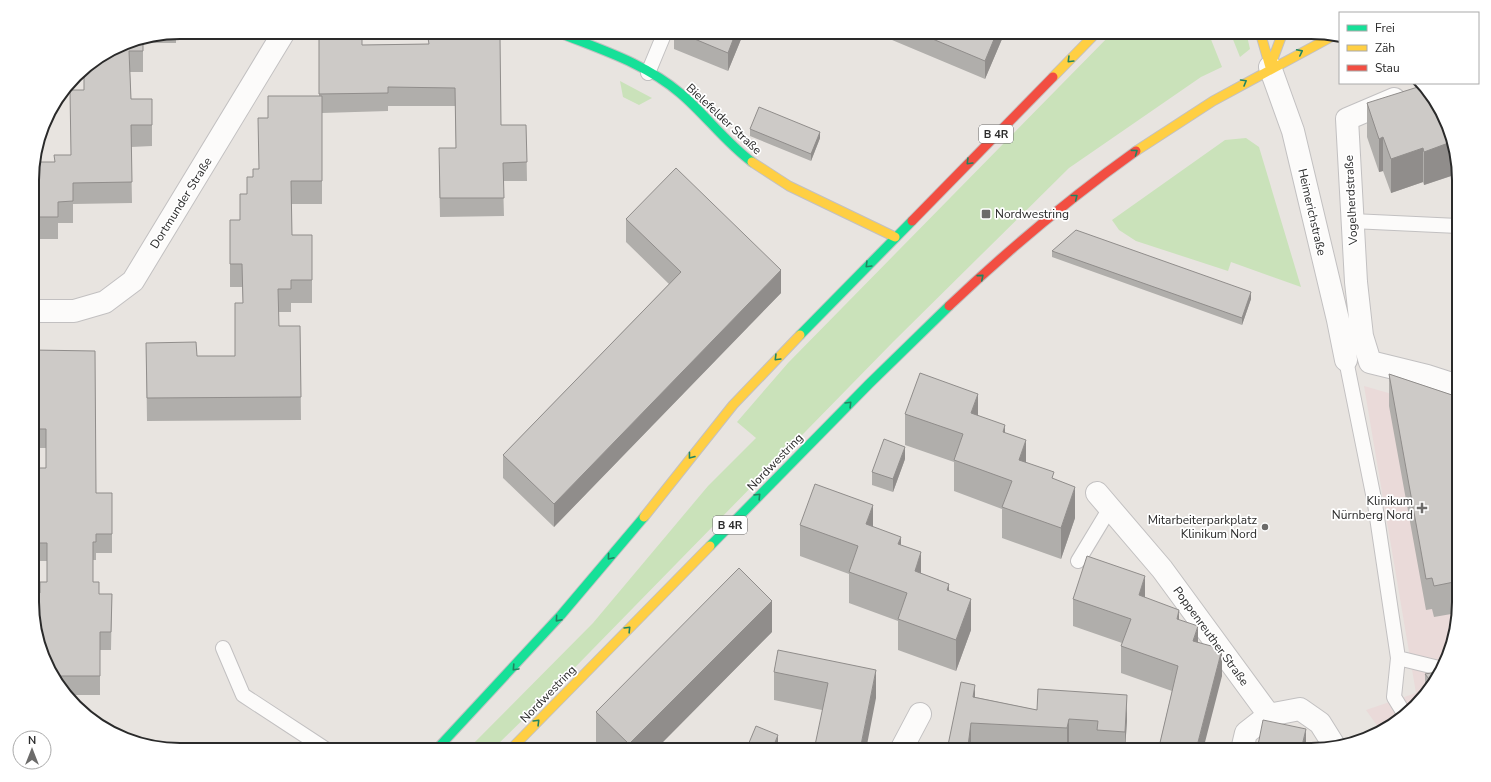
<svg xmlns="http://www.w3.org/2000/svg" width="1491" height="782" viewBox="0 0 1491 782" font-family="'Nunito Sans',sans-serif">
<style>
.medical{fill:#eadad9}
.green{fill:#cae2ba}
.lines{fill:none;stroke-linecap:round;stroke-linejoin:round}
.lane-casing{stroke:#c2c0c1;stroke-width:16}
.street-casing{stroke:#c2c0c1;stroke-width:24}
.fast-casing{stroke:#c2c0c1;stroke-width:11}
.slow-casing{stroke:#c2c0c1;stroke-width:11}
.jam-casing{stroke:#c2c0c1;stroke-width:11}
.lane{stroke:#fcfbfa;stroke-width:14}
.street{stroke:#fcfbfa;stroke-width:22}
.fast{stroke:#16e098;stroke-width:9}
.slow{stroke:#ffcf43;stroke-width:9}
.jam{stroke:#f24e42;stroke-width:9}
.wall{fill:#b0aeab}
.shaded-wall{fill:#908d8b}
.building{fill:#cdcac7;stroke:#908d8b}
.oneway{stroke:#208561}
.poi-dot{fill:#6c6b6a;stroke:#fff;stroke-width:1.5}
.labels{text-anchor:middle;dominant-baseline:central;stroke-width:3.5;stroke-linejoin:round;paint-order:stroke}
.shield{fill:#fff;stroke:#6a6a6a;stroke-width:1}
.shield-label{font-size:11px;font-weight:bold;fill:#2a2a2a}
.street-label{font-size:12px;fill:#2a2a2a;stroke:#fff}
.poi-label{font-size:12px;fill:#2a2a2a;stroke:#fff;text-anchor:end}
.rim{fill:none;stroke:#2a2a2a;stroke-width:2}
</style>
<rect width="100%" height="100%" fill="#e8e4e0"/>
<path class="medical" d="M1364,386L1458,413L1459,602L1444,668L1422,700L1393,725L1381,731L1366,710L1416,693Z"/>
<path class="green" d="M1113,32H1208L1222,67L1201,77L1069,168L893,342L547,696L492,750H467L593,623L708,486L756,438L737,422L788,363Z
M1230,32H1246L1250,49L1240,57Z
M620,81L652,98L639,105L623,97Z
M1246,138L1259,147L1301,287L1231,262L1228,271L1136,241L1119,230L1112,220L1225,140Z"/>
<g class="lines">
<defs>
<path id="lane" d="M648,73L665,32
M1352,221L1458,226
M1346,360L1375,504L1398,658L1394,697L1405,715
M1078,561L1110,508
M223,648L243,695L327,750
M1398,658L1443,669"/>
<path id="street" d="M1270,67L1293,131L1338,320L1346,360
M1394,99L1347,119L1356,282L1362,336L1370,362L1427,376L1458,386
M33,311H74L105,302L133,281L284,32
M1097,493L1162,569L1269,715
M901,750L920,714
M1242,750L1246,733L1269,715L1300,709L1320,723L1335,747"/>
<path id="fast" d="M557,32C599,49 645,63 680,93C705,114 725,142 752,162
M800,335L912,221
M710,546L869,384L949,306
M436,750L561,615L644,517"/>
<path id="slow" d="M1260,32L1270,67
M1270,67L1283,32
M1053,77L1097,32
M1136,151L1213,101L1331,37
M752,162L789,186L895,237
M644,517L733,405L800,335
M510,750L710,546"/>
<path id="jam" d="M912,221L1053,77
M949,306C1008,250 1070,198 1136,151"/>
</defs>
<use href="#lane" class="lane-casing"/>
<use href="#street" class="street-casing"/>
<use href="#fast" class="fast-casing"/>
<use href="#slow" class="slow-casing"/>
<use href="#jam" class="jam-casing"/>
<use href="#lane" class="lane"/>
<use href="#street" class="street"/>
<use href="#fast" class="fast"/>
<use href="#slow" class="slow"/>
<use href="#jam" class="jam"/>
</g>
<path class="wall" d="M319,32L362,45L428,44L501,125H526L527,181H503L504,216L440,217L439,166L456,148L455,106H388V111L322,113V204H291L292,235H312V303H291V312H278L279,326H300L301,420L147,421L146,343L197,356H235L243,303L242,287H230V220H240L247,194L253,177L259,169L268,118L319,96Z
M674,32H744L728,71L674,49Z
M843,32H863L860,39Z
M873,32H1005L985,79Z
M176,33V43H143V72H130L131,99L152,125V146L131,147L132,203L73,204V223H58V239H32V170L54,162L71,155L84,90L123,43Z
M1434,98L1458,161V176L1457,174L1424,185L1423,182L1391,193L1383,171L1379,172L1367,137V103Z
M750,129L820,138L811,161L750,136Z
M626,219L781,293L554,527L503,478V455L669,284L626,242Z
M1052,251L1251,299L1242,325L1052,257Z
M33,350L96,493H112V553H96V560H93V582L99,594H112L111,650H100V695H69L57,684L33,622L40,593L47,582V561H33V468H46V448H38V413H33Z
M1389,374L1458,397L1459,602L1457,613L1434,617L1432,609L1426,610L1389,406Z
M905,414L978,415L1005,433L1026,462L1054,479L1075,518L1061,559L1002,538V509L954,491V462L905,445Z
M905,459L893,492L872,485V472Z
M800,525L873,527L901,545L921,573L949,591L971,630L956,671L898,650V621L849,603V574L800,556Z
M1145,598L1179,620L1198,642L1222,676L1159,747L1172,691L1121,673V646L1122,643L1073,626V599Z
M772,632L655,750H603L596,743V712Z
M778,650L876,698L822,710L774,700V672Z
M1442,671L1425,695V674Z
M975,697L1037,710L1127,720L1125,750H1097V746L1069,745L1068,750H947Z"/>
<path class="shaded-wall" d="M736,32H744L728,71V53Z
M860,32H863L860,39Z
M997,32H1005L985,79V61Z
M820,132V138L811,161V154Z
M1383,137V171L1379,172V139Z
M1451,142L1457,159V174L1424,185V152Z
M1423,148V182L1391,193V159Z
M781,270V293L554,527V504Z
M1251,292V299L1242,325V318Z
M978,394V425L971,413Z
M1005,425V456L1003,432Z
M1026,440V472L1019,460Z
M905,447V459L893,492V479Z
M1075,487V518L1061,559V528Z
M873,505V536L866,524Z
M901,537V568L898,544Z
M921,552V584L915,571Z
M1145,576V602L1139,595Z
M949,584V615L947,590Z
M971,599V630L956,671V640Z
M772,601V632L655,750H629V744Z
M1179,610V637L1177,619Z
M1198,626V653L1193,641Z
M1222,649V676L1203,750H1196Z
M876,670V698L866,750H860Z
M975,685V710L973,697Z
M1127,695V720L1125,750V732Z
M1069,719V745L1068,750H1067V728Z
M971,723V748L968,746Z
M1306,729V750H1301Z
M778,735V748L777,750H772Z"/>
<path class="building" d="M319,32H362V45L429,44L428,38L500,37L501,125H526L527,162L503,163L504,198H440L439,148H456L455,88L388,87V93L319,94Z
M678,32H736L728,53Z
M916,32H997L985,61Z
M143,39V51H129L131,99H152V125H131L132,182L73,183V201L58,202V217H32V170L34,162H55L54,155H71L70,90H84V68L123,43Z
M1421,86L1434,98L1451,142L1424,152L1423,148L1391,159L1383,137L1379,139L1367,103Z
M268,96H322V181H291L292,235H312V280H291V289H278L279,326H300L301,397L147,398L146,343L196,342L197,356H235V303H243L242,264H230V220H240V194H247V177H253V169H259L258,118H268Z
M759,107L820,132L811,154L750,129Z
M676,168L781,270L554,504L503,455L681,272L626,219Z
M1076,230L1251,292L1242,318L1052,251Z
M33,350L95,351L96,493H112V534H96V542H93V582H99V594H112L111,632H100V676H54L40,640V633H38L33,622V593H40V582H47V543H33V468H46V429H38V395H33Z
M920,373L978,394L971,413L1005,425L1003,432L1026,440L1019,460L1054,472L1052,478L1075,487L1061,528L1002,507L1012,481L954,460L963,434L905,414Z
M1389,374L1458,397L1459,581L1434,586L1432,578L1426,579Z
M884,439L905,447L893,479L872,472Z
M815,484L873,505L866,524L901,537L898,544L921,552L915,571L949,584L947,590L971,599L956,640L898,619L907,593L849,572L858,546L800,525Z
M1087,556L1145,576L1139,595L1179,610L1177,619L1198,626L1193,641L1222,649L1196,750H1142L1143,744L1159,747L1178,666L1121,646L1131,619L1073,599Z
M739,568L772,601L629,744L596,712Z
M778,650L876,670L860,750H814L828,683L774,672Z
M1442,671L1433,684L1425,674Z
M961,682L975,685L973,697L1037,710L1038,689L1127,695L1125,732L1097,730L1098,721L1069,719L1067,728L971,723L968,746L993,750H947Z
M1263,720L1306,729L1301,750H1257Z
M756,726L778,735L772,750H746Z
M106,728H115V735H114Z"/>
<defs><path id="oneway-chevron" d="M-2-3.5L2.5 0L-2 3.5" fill="none" stroke-width="1.6" stroke-linecap="round" stroke-linejoin="round"/></defs>
<g class="oneway">
<use href="#oneway-chevron" transform="translate(1300 52) rotate(-27)"/>
<use href="#oneway-chevron" transform="translate(1070 60) rotate(135)"/>
<use href="#oneway-chevron" transform="translate(1244 82) rotate(-30)"/>
<use href="#oneway-chevron" transform="translate(1135 152) rotate(-36)"/>
<use href="#oneway-chevron" transform="translate(969 162) rotate(135)"/>
<use href="#oneway-chevron" transform="translate(1075 197) rotate(-38)"/>
<use href="#oneway-chevron" transform="translate(868 265) rotate(135)"/>
<use href="#oneway-chevron" transform="translate(981 277) rotate(-41)"/>
<use href="#oneway-chevron" transform="translate(777 358) rotate(135)"/>
<use href="#oneway-chevron" transform="translate(849 404) rotate(-45)"/>
<use href="#oneway-chevron" transform="translate(691 456) rotate(128)"/>
<use href="#oneway-chevron" transform="translate(758 496) rotate(-46)"/>
<use href="#oneway-chevron" transform="translate(610 557) rotate(130)"/>
<use href="#oneway-chevron" transform="translate(558 619) rotate(131)"/>
<use href="#oneway-chevron" transform="translate(628 629) rotate(-46)"/>
<use href="#oneway-chevron" transform="translate(515 668) rotate(133)"/>
<use href="#oneway-chevron" transform="translate(537 722) rotate(-45)"/>
</g>
<g class="poi-dot">
<rect x="981" y="209" width="10" height="10" rx="2"/>
<path d="M1420 502h4v4h4v4h-4v4h-4v-4h-4v-4h4z"/>
<circle cx="1265" cy="527" r="4"/>
</g>
<g class="labels">
<g class="shield">
<rect x="979" y="125" width="34" height="18" rx="3"/>
<rect x="713" y="516" width="34" height="18" rx="3"/>
</g>
<g class="shield-label">
<text x="996" y="134">B 4R</text>
<text x="730" y="525">B 4R</text>
</g>
<g class="street-label">
<text transform="translate(724 119) rotate(43)">Bielefelder Straße</text>
<text transform="translate(1351 200) rotate(-93)">Vogelherdstraße</text>
<text transform="translate(181 203) rotate(-58)">Dortmunder Straße</text>
<text transform="translate(1312 212) rotate(77)">Heimerichstraße</text>
<text transform="translate(775 462) rotate(-46)">Nordwestring</text>
<text transform="translate(1211 636) rotate(54)">Poppenreuther Straße</text>
<text transform="translate(548 694) rotate(-46)">Nordwestring</text>
</g>
<g class="poi-label">
<text x="995" y="214" text-anchor="start">Nordwestring</text>
<text x="1413" y="501">Klinikum<tspan x="1413" dy="14">Nürnberg Nord</tspan></text>
<text x="1257" y="520">Mitarbeiterparkplatz<tspan x="1257" dy="14">Klinikum Nord</tspan></text>
</g>
</g>
<path d="M0 0H1491V782H0ZM180 39H1311A141 141 0 0 1 1452 180V602A141 141 0 0 1 1311 743H180A141 141 0 0 1 39 602V180A141 141 0 0 1 180 39Z" fill="#fff" fill-rule="evenodd"/>
<path class="rim" d="M180 39H1311A141 141 0 0 1 1452 180V602A141 141 0 0 1 1311 743H180A141 141 0 0 1 39 602V180A141 141 0 0 1 180 39Z"/>
<rect x="1339" y="12" width="140" height="72" fill="#ffffff" stroke="#aaaaaa"/>
<rect x="1347" y="25" width="20" height="6" fill="#16e098" stroke="#aaaaaa"/>
<text x="1375" y="32" font-size="12" fill="#2a2a2a">Frei</text>
<rect x="1347" y="45" width="20" height="6" fill="#ffcf43" stroke="#aaaaaa"/>
<text x="1375" y="52" font-size="12" fill="#2a2a2a">Zäh</text>
<rect x="1347" y="65" width="20" height="6" fill="#f24e42" stroke="#aaaaaa"/>
<text x="1375" y="72" font-size="12" fill="#2a2a2a">Stau</text>
<g transform="translate(32 750)"><circle r="19" fill="#ffffff" stroke="#aaaaaa"/>
<path d="M0-3L7 15L0 10L-7 15Z" fill="#6c6b6a"/>
<text y="-6" font-size="11" font-weight="bold" text-anchor="middle" fill="#2a2a2a">N</text>
</g>
</svg>
